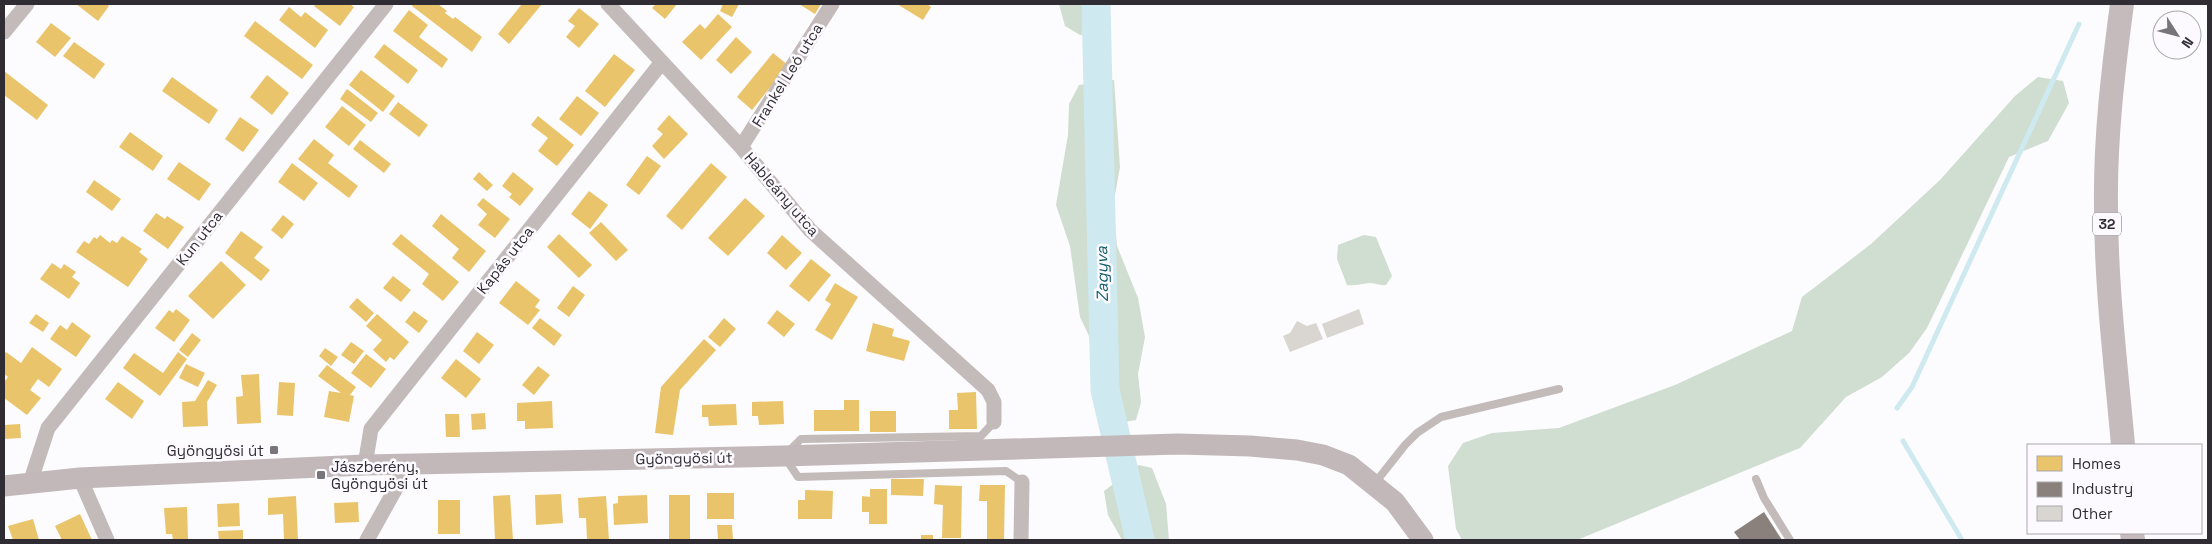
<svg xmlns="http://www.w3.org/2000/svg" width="2212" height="544" viewBox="0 0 2212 544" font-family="'Space Grotesk',sans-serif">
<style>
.forest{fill:#d0ddd1}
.homes{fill:#e9c46a}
.industry{fill:#8a817c}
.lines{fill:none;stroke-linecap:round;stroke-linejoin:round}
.stream{stroke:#ceeaf0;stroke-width:5}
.river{stroke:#ceeaf0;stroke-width:29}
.building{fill:#d9d5d1}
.lane{stroke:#c3baba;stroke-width:8}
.street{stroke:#c3baba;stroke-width:15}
.secondary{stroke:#c2b8b9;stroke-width:21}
.primary{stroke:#c5bbbc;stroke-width:24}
.poi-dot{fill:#77747a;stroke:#fcfafe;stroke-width:2}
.labels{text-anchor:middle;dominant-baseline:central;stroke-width:5;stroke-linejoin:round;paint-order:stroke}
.shield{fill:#fcfafe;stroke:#6d6a71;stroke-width:1}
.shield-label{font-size:14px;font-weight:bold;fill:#302c34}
.street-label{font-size:15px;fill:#302c34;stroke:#fcfafe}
.poi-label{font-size:15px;fill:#302c34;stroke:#fcfafe;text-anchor:end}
.water-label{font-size:16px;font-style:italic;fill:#0d5e6a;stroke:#fcfafe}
</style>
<rect width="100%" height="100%" fill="#fcfbfd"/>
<path class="forest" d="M1059,4H1107L1108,32L1080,35L1065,26Z
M2038,77L2063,81L2069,103L2048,141L2009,157L1927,328L1909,353L1882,377L1846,397L1800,448L1577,540H1462L1456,529L1448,466L1463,443L1492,433L1559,428L1675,385L1792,331L1802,297L1871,244L1940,180L2015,96Z
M1114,80L1120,167L1113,206L1117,246L1138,298L1145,337L1138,374L1141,402L1136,420L1124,422L1097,400L1089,336L1080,317L1070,246L1056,205L1068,135L1069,104L1079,85Z
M1364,235L1376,237L1392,276L1386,285C1380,286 1375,283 1369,283C1361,284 1355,286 1347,285L1337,259L1338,245Z
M1139,465L1152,468L1166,504L1169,540H1122L1108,515L1104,491Z"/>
<path class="homes" d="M76,4H107L109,6L98,21Z
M316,4H350L354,7L340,26L314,6Z
M413,4H438L447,11L445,13L453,19L455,17L482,37L472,52L412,6Z
M522,4H542L509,44L498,34Z
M656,4H677L665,19L652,8Z
M723,4H739L732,17L720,11Z
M799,4H821L815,14Z
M897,4H927L931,7L923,20Z
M289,7L301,17L305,12L328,30L315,48L279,20Z
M579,8L599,24L579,48L566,37L575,26L568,21Z
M409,10L428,25L419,37L448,59L442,68L393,31Z
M718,14L732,27L701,60L682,42L700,24L705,29Z
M255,21L313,65L302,79L244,36Z
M51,23L71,38L55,57L36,42Z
M736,37L752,52L731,74L716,60Z
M74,42L105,64L94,79L63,56Z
M384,44L418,70L408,84L374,57Z
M773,53L788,65L752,110L737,97Z
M614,54L635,70L605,107L585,91Z
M361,70L395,96L383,112L349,85Z
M4,71L48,105L37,120L4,95Z
M267,75L289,93L272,115L250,97Z
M172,77L218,110L209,124L162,91Z
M347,89L378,113L371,122L340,99Z
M577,96L599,113L581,136L559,119Z
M398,102L428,125L419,137L389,114Z
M342,106L366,125L349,146L325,127Z
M669,115L688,134L664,159L652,146L663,134L657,129Z
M538,116L574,145L557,166L538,151L548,138L531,125Z
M240,117L259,130L243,152L225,139Z
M130,132L163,156L153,171L119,147Z
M314,139L334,155L328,163L358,186L349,198L298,159Z
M360,140L391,164L384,173L353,149Z
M647,156L661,166L639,195L626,185Z
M179,162L211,184L199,201L167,179Z
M292,163L318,183L304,201L278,182Z
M711,163L727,177L682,230L666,216Z
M479,172L493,185L487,191L473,179Z
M513,172L534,189L520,206L509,197L512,194L502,186Z
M94,180L121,199L112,211L86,192Z
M589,191L608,205L590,229L571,214Z
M483,198L510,219L495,238L478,225L487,214L477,205Z
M745,198L765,216L728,256L708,238Z
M156,213L165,219L167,216L184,227L168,249L143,231Z
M441,214L486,251L469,272L452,258L459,249L432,226Z
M283,215L294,224L282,239L271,230Z
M601,222L628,250L616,261L589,233Z
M241,231L263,247L254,258L270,270L261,281L225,253Z
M401,234L459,282L443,301L422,284L429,274L392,244Z
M559,234L592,265L579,278L547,247Z
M100,235L110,243L112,240L117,243L122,236L142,249L139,252L148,259L128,287L76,252L84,241L89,244L94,237L97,239Z
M782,235L802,253L786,270L767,253Z
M811,259L831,275L809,302L789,286Z
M221,261L246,285L213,319L188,296Z
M52,263L61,269L64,264L76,272L72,277L80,283L69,299L40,279Z
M393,276L411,290L401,302L383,288Z
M516,281L540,300L535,307L540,310L528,325L499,303Z
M835,283L858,297L832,340L815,330L831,304L825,300Z
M573,286L585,295L569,317L557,308Z
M357,298L374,313L366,322L349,307Z
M176,309L190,320L174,342L155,328L169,310L173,313Z
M777,310L795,324L784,337L767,323Z
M414,311L428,321L419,333L405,322Z
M36,314L49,323L43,332L29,323Z
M377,314L409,342L394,360L390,357L386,362L373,350L382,340L366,326Z
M540,318L562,335L554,346L532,328Z
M724,318L736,329L720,347L708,337Z
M72,322L91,336L76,357L50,339L60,325L67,330Z
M873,323L894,329L892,336L910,341L904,361L866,351Z
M477,332L494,345L479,364L463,351Z
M192,333L201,340L188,357L179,350Z
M704,339L716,350L680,390L673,435L655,433L661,387Z
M351,342L364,351L354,364L341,355Z
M32,347L62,369L49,387L38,379L30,390L41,398L27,415L4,398V382L8,377L4,374V354L6,352L21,363Z
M325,348L338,357L331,366L319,356Z
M178,352L187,359L160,396L123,368L134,353L163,373Z
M366,354L386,369L371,388L351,373Z
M456,359L481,379L466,398L441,378Z
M186,364L205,373L198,387L179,378Z
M327,365L356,387L350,395L354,396L349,422L324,417L329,391L341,393L318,376Z
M538,366L550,375L534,395L522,385Z
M259,374L261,423L237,424L236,397L243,396L241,375Z
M208,380L217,385L207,402L208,426L183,427L182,402L195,401Z
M118,382L144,401L132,419L105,399Z
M279,382L295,383L293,416L277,415Z
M976,392L977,429H949V410H958L957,393Z
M844,400H859V431H814V410H844Z
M552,401L553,428L525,429V421H517V403Z
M783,401L784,424L759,425L758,416H752V402Z
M736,404L737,425L709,426L708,417H702V405Z
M870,411H896V432H870Z
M485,413L486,429L472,430L471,414Z
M445,414H459L460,437H446Z
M20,424L21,438L4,439V425Z
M891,479H924L923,496L891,495Z
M935,485L962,486L961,538H942L943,505L934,504Z
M980,485H1005L1004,540H987V501H979Z
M870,489H887V524H869V512H862V496L870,497Z
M805,490L833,491L832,519H798V500H805Z
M707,493H734V519H707Z
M561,494L563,523L536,525L535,495Z
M510,495L513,540H495L493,496Z
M647,495L648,523L614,525L613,504L618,503V496Z
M669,495H690V540H669Z
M296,496L298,540H284L283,514L268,515V498Z
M606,496L609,540H587L586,518H579L578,498Z
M438,500H460V534H438Z
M358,502L359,522L335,523L334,503Z
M239,503L240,526L218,527L217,504Z
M187,507L188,540H173L172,534H166L164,508Z
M80,514L92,540H62L55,526Z
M33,519L39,540H13L8,526Z
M717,525H732L733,540H718Z
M243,530V540H219L218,531Z
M921,535H933V540H921Z"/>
<path class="industry" d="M1764,512L1782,540H1740L1734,532Z"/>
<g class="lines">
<path class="stream" d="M1897,408L1912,387L2079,24
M1903,441L1962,540"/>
<path class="river" d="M1096,4L1105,390L1140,540"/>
</g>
<path class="building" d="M1359,309L1364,324L1327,338L1322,324Z
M1297,321L1307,326L1316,323L1323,339L1290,352L1283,336L1290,333Z"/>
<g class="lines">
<path class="lane" d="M789,451L801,439L981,436L994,422
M786,459L798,477L1006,471L1022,482
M1756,479L1764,498L1790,540
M1375,483L1405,445L1417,433L1441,417L1559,389"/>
<path class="street" d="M608,4L741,147L810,230L988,390L994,402V422
M4,32L27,4
M741,147L832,4
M365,465L371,429L662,62
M80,478L107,540
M30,483L48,428L386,4
M367,540L396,488L404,465
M1021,540L1022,482"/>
<path class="secondary" d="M4,486L80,478L365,465L784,456L1178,444L1250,446L1297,450L1323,455L1349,465L1395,502L1423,540"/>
<path class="primary" d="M2122,4C2113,71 2105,139 2106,207C2106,287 2116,366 2123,445
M2132,533L2133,540"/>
</g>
<g class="poi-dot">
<rect x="269" y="445" width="10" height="10" rx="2.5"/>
<rect x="316" y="470" width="10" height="10" rx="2.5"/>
</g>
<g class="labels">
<rect class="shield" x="2093" y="212.5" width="28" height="23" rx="4"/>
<g class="shield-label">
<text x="2107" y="224">32</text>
</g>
<g class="street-label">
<text transform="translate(787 75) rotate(-58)">Frankel Leó utca</text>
<text transform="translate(782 194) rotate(49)">Hableány utca</text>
<text transform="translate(199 238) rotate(-52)">Kun utca</text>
<text transform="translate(505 260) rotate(-52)">Kapás utca</text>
<text transform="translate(684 458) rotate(-1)">Gyöngyösi út</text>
</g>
<g class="poi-label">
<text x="264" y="450">Gyöngyösi út</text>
<text x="331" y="466" text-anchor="start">Jászberény,<tspan x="331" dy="17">Gyöngyösi út</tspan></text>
</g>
<g class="water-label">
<text transform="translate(1102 274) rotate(-91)">Zagyva</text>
</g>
</g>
<rect width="2212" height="544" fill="none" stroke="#302c34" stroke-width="10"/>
<rect x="2027" y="444" width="175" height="90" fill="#fcfafe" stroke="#aaa8ad"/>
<rect x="2037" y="456" width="25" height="15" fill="#e9c46a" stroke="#aaa8ad"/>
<text x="2072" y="469" font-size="15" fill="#302c34">Homes</text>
<rect x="2037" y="482" width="25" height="15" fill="#8a817c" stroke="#aaa8ad"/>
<text x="2072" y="494" font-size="15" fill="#302c34">Industry</text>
<rect x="2037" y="506" width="25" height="15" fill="#d9d5d1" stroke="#aaa8ad"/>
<text x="2072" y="519" font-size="15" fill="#302c34">Other</text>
<g transform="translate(2177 35) rotate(126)"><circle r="24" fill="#fcfafe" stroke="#aaa8ad"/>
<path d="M0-4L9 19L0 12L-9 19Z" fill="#77747a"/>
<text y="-8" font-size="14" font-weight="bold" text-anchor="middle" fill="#302c34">N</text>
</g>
</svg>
